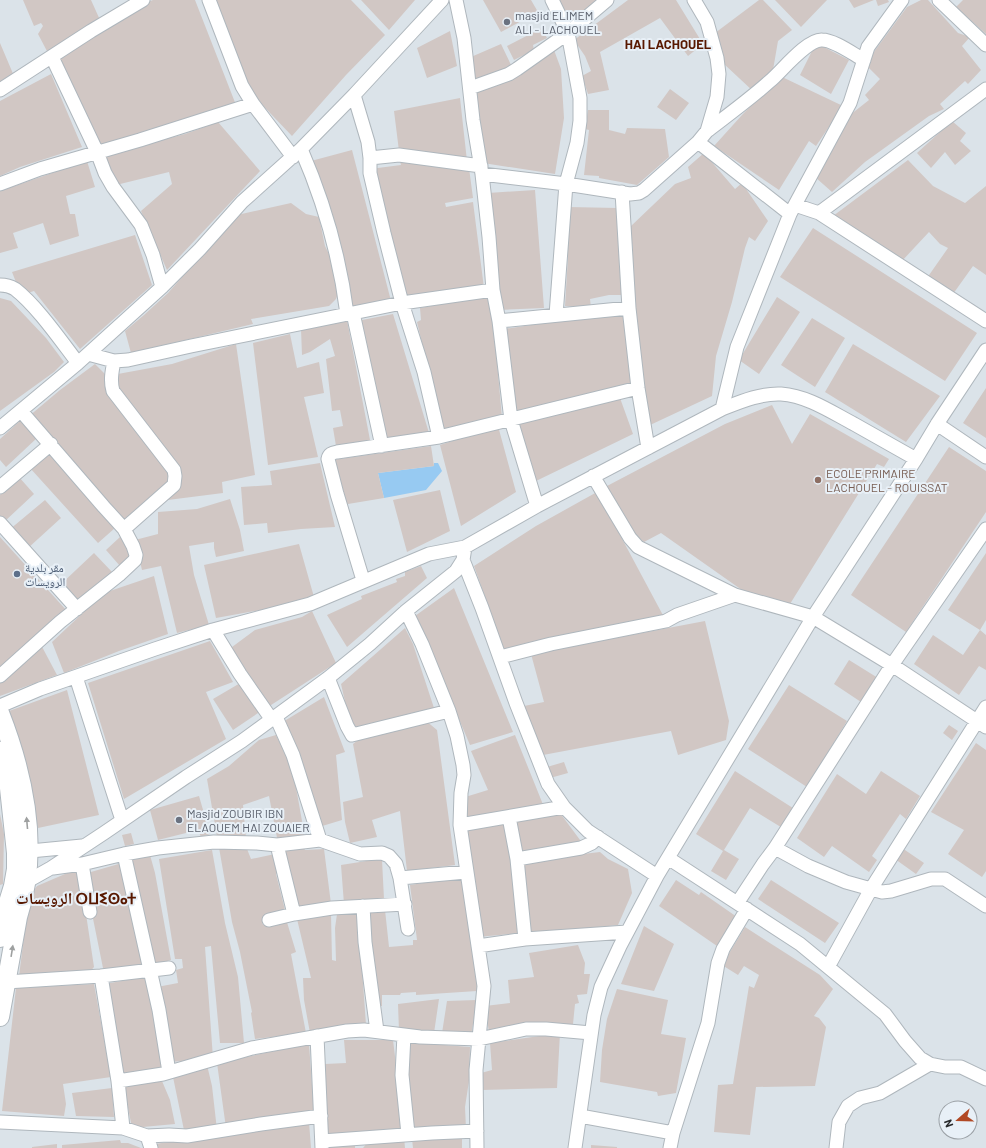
<svg xmlns="http://www.w3.org/2000/svg" width="986" height="1148" viewBox="0 0 986 1148" font-family="Barlow,'Noto Naskh Arabic','Noto Sans Tifinagh',sans-serif">
<style>
.green{fill:#97caf2}
.building{fill:#d1c7c4}
.lines{fill:none;stroke-linecap:round;stroke-linejoin:round}
.minor-casing{stroke:#afb7bd;stroke-width:15}
.secondary-casing{stroke:#afb7bd;stroke-width:20}
.minor{stroke:#fff;stroke-width:13}
.secondary{stroke:#fff;stroke-width:18}
.oneway{fill:#9ea0a0}
.worship-dot{fill:#6b7280;stroke:#e8f0f7;stroke-width:1.5}
.education-dot{fill:#8d6e63;stroke:#e8f0f7;stroke-width:1.5}
.service-dot{fill:#5c6f8a;stroke:#e8f0f7;stroke-width:1.5}
.labels{text-anchor:middle;dominant-baseline:central;stroke-width:4;stroke-linejoin:round;paint-order:stroke}
.worship-label{font-size:12px;fill:#5b616d;stroke:#e8f0f7;text-anchor:start}
.education-label{font-size:12px;fill:#785e54;stroke:#e8f0f7;text-anchor:start}
.service-label{font-size:12px;fill:#4e5e75;stroke:#e8f0f7;text-anchor:start}
.neighbourhood-label{font-size:13px;font-weight:bold;fill:#581800;stroke:#e8f0f7}
.district-label{font-size:16px;font-weight:bold;fill:#581800;stroke:#e8f0f7}
</style>
<rect width="100%" height="100%" fill="#dbe3e9"/>
<path class="green" d="M434,463H438L442,471L426,490L384,498L378,473L434,466Z"/>
<path class="building" d="M23,0H91L100,20L48,53L38,34L43,26L41,23L34,26Z
M153,0H195L236,105L97,149L56,58L145,3Z
M213,0H351L385,35L346,75L292,136L246,88Z
M361,0H415L389,30Z
M483,0H531L538,12L501,32Z
M557,0H597L569,24Z
M628,0H676L703,44L688,56L660,18L600,52L609,90L588,94L582,76L591,71L585,56L574,40Z
M759,0H763L792,30L778,41L773,70L754,92L724,64L711,36Z
M775,0H827L801,27Z
M849,0H874L854,8Z
M876,0H888L889,2L878,6Z
M921,0H928L958,33L970,37L962,46L981,70L968,84L965,81L940,104L944,109L929,116L865,162L832,192L815,177L850,115L869,100L865,95L880,79L865,64L907,7Z
M963,0H986V34L956,7Z
M542,28L547,38L533,45L534,50L514,60L507,46Z
M450,31L457,66L427,78L417,48Z
M0,43L14,76L0,84Z
M816,43L849,60L831,94L800,75Z
M501,44L512,67L475,83L471,57Z
M554,50L561,69L564,118L555,174L483,163L474,90Z
M51,74L82,147L20,167L0,176V101Z
M780,76L843,106L816,146L809,141L779,190L714,146L742,115Z
M670,89L689,103L676,120L657,107Z
M460,98L467,161L399,151L394,111Z
M588,110H609V130L625,134L627,128L665,129L669,157L637,185L599,178V176L584,175L589,130L585,129Z
M952,121L966,133L960,141L971,151L955,165L945,152L931,168L917,153Z
M218,122L260,171L167,270L141,211L172,184L169,172L116,185L105,155L185,134Z
M352,150L391,301L351,309L311,161Z
M704,153L735,189L742,183L768,221L755,241L749,237L745,248L732,302L716,356L712,396L648,426L627,252L633,251L630,227L675,184L691,178L688,167Z
M908,160L933,186L965,203L986,186V275L973,266L953,294L927,278L948,248L940,244L929,232L901,262L833,216Z
M87,161L95,187L66,196L70,214H75L79,236L50,245L43,223L13,233L18,248L0,253V191Z
M400,161L469,168L473,198L445,203L446,207L473,202L484,288L404,299L370,169L401,165Z
M535,190L544,308L499,310L488,193Z
M291,203L306,214L319,217L325,246L332,260L339,291L336,299L329,306L251,319L253,324L131,353L125,331L144,315L168,293L237,215Z
M568,207L618,208L627,295H609L590,299L591,308L565,306L568,257Z
M813,228L977,333L945,381L780,277Z
M135,235L152,285L80,349L34,291L21,295L12,272Z
M491,295L502,418L443,432L417,322L421,320L420,308Z
M777,297L800,312L759,374L739,360Z
M0,298L11,301L46,338L64,362L54,372L0,411Z
M623,311L633,387L516,411L504,329Z
M393,314L429,433L383,439L357,328L362,320Z
M812,318L845,338L815,387L781,365Z
M347,320L370,440L336,446L333,428L343,426L340,410L332,411L326,359L335,356L330,339L310,352L302,355L301,329Z
M290,334L297,368L319,362L324,393L304,397L318,457L268,465L253,343Z
M236,344L255,475L222,482L223,493L160,501L122,524L28,417L60,390L95,364L107,376L172,364Z
M853,344L940,396L906,442L825,392Z
M986,388V438L963,423Z
M620,398L633,434L536,481L513,426Z
M772,405L792,444L810,414L889,459L884,467L877,464L790,604L749,595L661,533L644,542L634,534L607,486L725,424Z
M21,420L37,438L6,467L0,460V439Z
M498,426L516,492L461,526L440,445Z
M431,446L434,466L378,473L384,498L342,505L332,460Z
M949,447L986,471V512L906,632L851,595Z
M47,452L115,528L98,543L30,468Z
M320,463L335,527L301,529L268,533L267,523L244,525L241,487L272,485L270,471Z
M19,477L34,494L4,522L0,518V495Z
M440,490L450,531L407,552L393,500Z
M597,492L665,619L504,650L474,566L536,526Z
M230,499L240,530L244,551L216,557L214,548V542L189,546L194,575L209,625L177,633L161,566L142,570L135,540L158,534V512L197,509Z
M45,500L61,518L27,549L9,530Z
M0,537L67,611L0,670Z
M120,537L130,547L129,556L120,566L106,550Z
M299,544L314,597L288,605L216,618L204,565Z
M94,553L113,573L77,605L59,586Z
M986,553V620L980,630L948,610Z
M421,566L427,578L347,647L327,615L362,599L361,596L397,582L396,579L405,576V572Z
M154,576L168,634L119,651L64,673L52,642L104,593Z
M454,588L513,732L470,745L415,616Z
M312,611L336,663L268,707L228,650L255,630L302,617Z
M705,621L729,721L726,740L678,755L671,731L543,755L524,706L544,702L531,654Z
M405,628L413,644L434,708L352,732L341,684Z
M980,630L986,635V670L979,666L959,695L914,664L933,635L963,655Z
M210,641L233,682L206,692L226,739L124,799L88,683Z
M40,643L57,675L0,696V679Z
M849,660L878,678L861,702L834,684Z
M242,682L261,711L233,730L213,699Z
M789,685L847,721L807,787L748,749Z
M67,690L99,815L38,828L9,711Z
M324,697L345,752L336,755L342,820L319,827L281,723Z
M425,720L437,730L455,865L407,871L400,811L372,820L377,837L350,843L345,822L343,802L363,797L353,744L358,740Z
M949,725L958,731L952,740L943,733Z
M276,735L293,771L299,804L305,838L278,843L269,796L243,805L247,849L251,859L275,854L279,872L276,874L286,914L262,920L263,925L286,919L296,952L291,954L306,1033L255,1039L251,1013L252,1012L240,952L232,922L207,779L229,766L259,740Z
M515,735L544,807L466,821L462,798L488,790L471,751Z
M976,743L986,750V871L982,877L948,854L964,830L931,812Z
M564,762L568,773L550,778L547,767Z
M735,771L796,810L784,829L750,808L724,850L739,859L726,880L711,871L723,851L696,834Z
M881,771L920,796L906,819L900,814L872,856L877,860L869,872L832,846L824,857L797,838L837,774L866,794Z
M199,796L210,834L201,837L198,830L158,840L150,810Z
M560,813L583,844L520,852L515,821Z
M0,814L4,834L3,884L0,885Z
M506,822L520,933L478,937L467,829Z
M131,833L134,844L125,846L122,835Z
M304,848L305,850L324,849L331,904L296,910L284,850Z
M902,848L924,863L916,874L895,859Z
M212,850L225,923L238,977L244,1043H220L211,946L205,947L213,1058L171,1062L157,987L178,983L176,970L183,968L182,959H175L159,859Z
M600,852L608,859L628,869L632,893L618,925L531,934L523,861Z
M150,855L155,873L171,960L152,965L128,858Z
M379,859L382,860L384,899L344,904L341,865Z
M122,863L144,962L137,967L104,973L84,874Z
M79,868L94,967L88,974L19,976L29,897L37,886Z
M462,877L478,970L477,991L416,995V992L401,993L400,995H382V1006H375L365,912L385,910L389,947L413,945V940H417L410,885Z
M676,880L699,895L701,892L737,917L717,946L659,906Z
M771,880L839,923L825,943L758,899Z
M358,912L366,1025L310,1033L304,1000L303,978H311L297,919L331,914L332,960L336,961L335,928L337,914Z
M644,926L674,944L654,991L621,984Z
M745,927L820,975L833,989L814,1016L819,1018L826,1027L815,1086L756,1087L750,1135L714,1132L718,1085L733,1084L749,986L754,988L759,975L744,966L738,975L722,965Z
M578,945L585,963L584,974H590L587,994L577,995L579,1003L575,1004L573,1024L534,1025L489,1032L485,1006L510,1003L508,980L534,977L529,953Z
M148,976L164,1072L122,1076L105,984Z
M94,984L111,1077L63,1084L66,1104L64,1116L2,1111L16,988Z
M617,989L668,1000L661,1034L686,1038L676,1093L658,1096L657,1092L600,1082L602,1050L607,1019Z
M439,999L434,1033L399,1031L398,1004Z
M477,1000L471,1036L442,1033L447,1001Z
M560,1033L557,1088L482,1090L481,1073L492,1070L490,1043Z
M344,1040H393L404,1130L327,1138L325,1064L346,1063Z
M406,1042L470,1047L469,1081L465,1107L466,1129L439,1130L411,1127Z
M309,1044L314,1112L226,1128L217,1063Z
M207,1065L212,1086L217,1130L185,1135L173,1077Z
M162,1081L170,1100L175,1124L132,1128L124,1087Z
M112,1088L114,1117L76,1116L72,1093Z
M309,1122L311,1148H156L155,1144Z
M404,1137L405,1148H363L369,1141Z
M462,1138V1148H413L412,1139Z
M120,1140L121,1143H128L141,1148H62V1145Z
M355,1143V1148H328V1147Z
M57,1144V1148H32V1147Z
M591,1145L617,1147V1148H591Z"/>
<g class="lines">
<defs>
<path id="minor" d="M209,0L242,86L253,104L293,157
M456,0L464,38L473,120L482,174L489,237L493,290L499,321L511,420L537,506
M552,0L568,33L580,98V121L577,143L566,184L556,315
M939,0L986,45
M52,57L97,152L105,173L113,187L141,225L153,255L162,287
M470,88L509,74L517,69L568,33L607,0
M0,90L91,31L143,0
M354,95L368,142L370,158V173L384,233L402,303L424,372L439,437
M707,131C728,115 750,99 770,81C781,72 807,39 822,40C834,40 853,54 864,60
M698,142L790,214
M301,149C324,202 340,258 347,314
M370,158L399,155L481,166
M482,174L566,184L630,194L639,193L644,190L698,142L707,131L717,97L719,74L717,58L707,22L694,0
M0,184L40,169L140,140L253,104
M622,192L629,308L638,388L648,448
M795,205L819,213L986,321
M819,213L986,89
M0,285C5,285 10,286 15,289C37,306 61,341 78,363
M353,313L382,446
M499,321L629,308
M88,354L114,361L128,360L191,346L402,303L493,290
M114,361C112,371 110,381 113,391L174,470L175,476L174,485L124,529
M722,409L737,347L790,214L850,103L868,47L902,0
M937,424L986,457
M0,428L78,363L162,287L200,249L242,202L301,149L354,95L442,0
M593,476L630,538L638,547L735,595L813,617L892,665L986,727
M0,487L51,444
M0,523L77,609
M463,560L482,608L516,703L548,784L564,807L588,831L657,876
M363,580L337,494L328,459C329,454 332,453 337,452L439,437L638,388
M406,611L422,644L449,711L457,736L463,765L464,775L461,793L460,825L484,986L476,1070L477,1148
M213,630L240,674L272,720
M500,657L551,644L666,621L677,615L735,595
M0,676L60,622L119,575L135,560L136,555L133,546L124,529L104,507L21,411
M76,677L122,820
M328,678L347,726L352,735L449,711
M0,706L40,689L155,649L213,630L310,604L429,554L465,547L537,506L722,409C740,402 761,393 781,394C808,396 831,412 854,424C875,436 895,447 916,459
M276,717L293,755L320,840
M509,817L517,859L525,939
M460,825L564,807
M277,845L294,914
M775,848L892,665L986,529
M20,852L82,846
M124,854L159,1010L169,1072
M668,858L800,944L885,1014L905,1041L920,1058L930,1064L945,1067H961L986,1079
M517,859L581,848L592,843L598,837
M82,864L90,912
M53,868L82,864L124,854L158,848L214,842L257,843L277,845L320,840L360,854L382,853L389,856L396,864L400,878L466,872
M400,878L408,929
M21,884L26,882L51,868L104,833L186,777L242,741L328,678L370,644L406,611L456,571L463,560L465,547
M738,902L763,864L775,848L808,866L846,882L882,892L891,891L931,879H945L986,906
M363,906L365,942L377,1031
M269,920L294,914L332,908L405,904
M478,946L525,939L627,932
M828,967L871,889L986,707
M101,976L169,968
M6,982L101,976L118,1081L123,1128
M404,1035L402,1075L408,1134
M317,1036L322,1148
M118,1081L163,1074L252,1048L347,1031L364,1030L420,1037L479,1039L526,1029H546L591,1033
M580,1116L673,1133
M0,1122L123,1128L147,1136L151,1148
M147,1136L169,1135L187,1136L261,1124L321,1116
M322,1141L432,1133L477,1131
M575,1148L594,1015L601,987L620,946L657,876L813,617L916,459L937,424L986,350
M670,1148L673,1133L708,1023L718,963L723,949L747,909
M836,1148L839,1122L848,1106L860,1098L880,1093L930,1064"/>
<path id="secondary" d="M0,713C25,777 40,850 18,917L0,1017
M0,938L3,919L13,886L16,869V853L9,788L0,751"/>
</defs>
<use href="#minor" class="minor-casing"/>
<use href="#secondary" class="secondary-casing"/>
<use href="#minor" class="minor"/>
<use href="#secondary" class="secondary"/>
</g>
<defs><path id="oneway-solid" d="M-6-.8H1V-3.2L6.5 0L1 3.2V.8H-6Z"/></defs>
<g class="oneway">
<use href="#oneway-solid" transform="translate(27 823) rotate(-95)"/>
<use href="#oneway-solid" transform="translate(12 951) rotate(-81)"/>
</g>
<g class="worship-dot">
<circle cx="507" cy="22" r="4"/>
<circle cx="179" cy="820" r="4"/>
</g>
<circle class="education-dot" cx="818" cy="480" r="4"/>
<circle class="service-dot" cx="17" cy="574" r="4"/>
<g class="labels">
<g class="worship-label">
<text x="515" y="15">masjid ELIMEM<tspan x="515" dy="14">ALI - LACHOUEL</tspan></text>
<text x="187" y="813">Masjid ZOUBIR IBN<tspan x="187" dy="14">ELAOUEM HAI ZOUAIER</tspan></text>
</g>
<g class="education-label">
<text x="826" y="473">ECOLE PRIMAIRE<tspan x="826" dy="14">LACHOUEL - ROUISSAT</tspan></text>
</g>
<g class="service-label">
<text x="25" y="567">مقر بلدية<tspan x="25" dy="14">الرويسات</tspan></text>
</g>
<g class="neighbourhood-label">
<text x="668" y="44">HAI LACHOUEL</text>
</g>
<g class="district-label">
<text x="76" y="897">الرويسات ⵔⵡⵉⵙⴰⵜ</text>
</g>
</g>
<g transform="translate(958 1120) rotate(250)"><circle r="19" fill="#e8f0f7" stroke="#9ba1a6"/>
<path d="M0-3L7 15L0 10L-7 15Z" fill="#b14925"/>
<text y="-6" font-size="11" font-weight="bold" text-anchor="middle" fill="#282b2d">N</text>
</g>
</svg>
